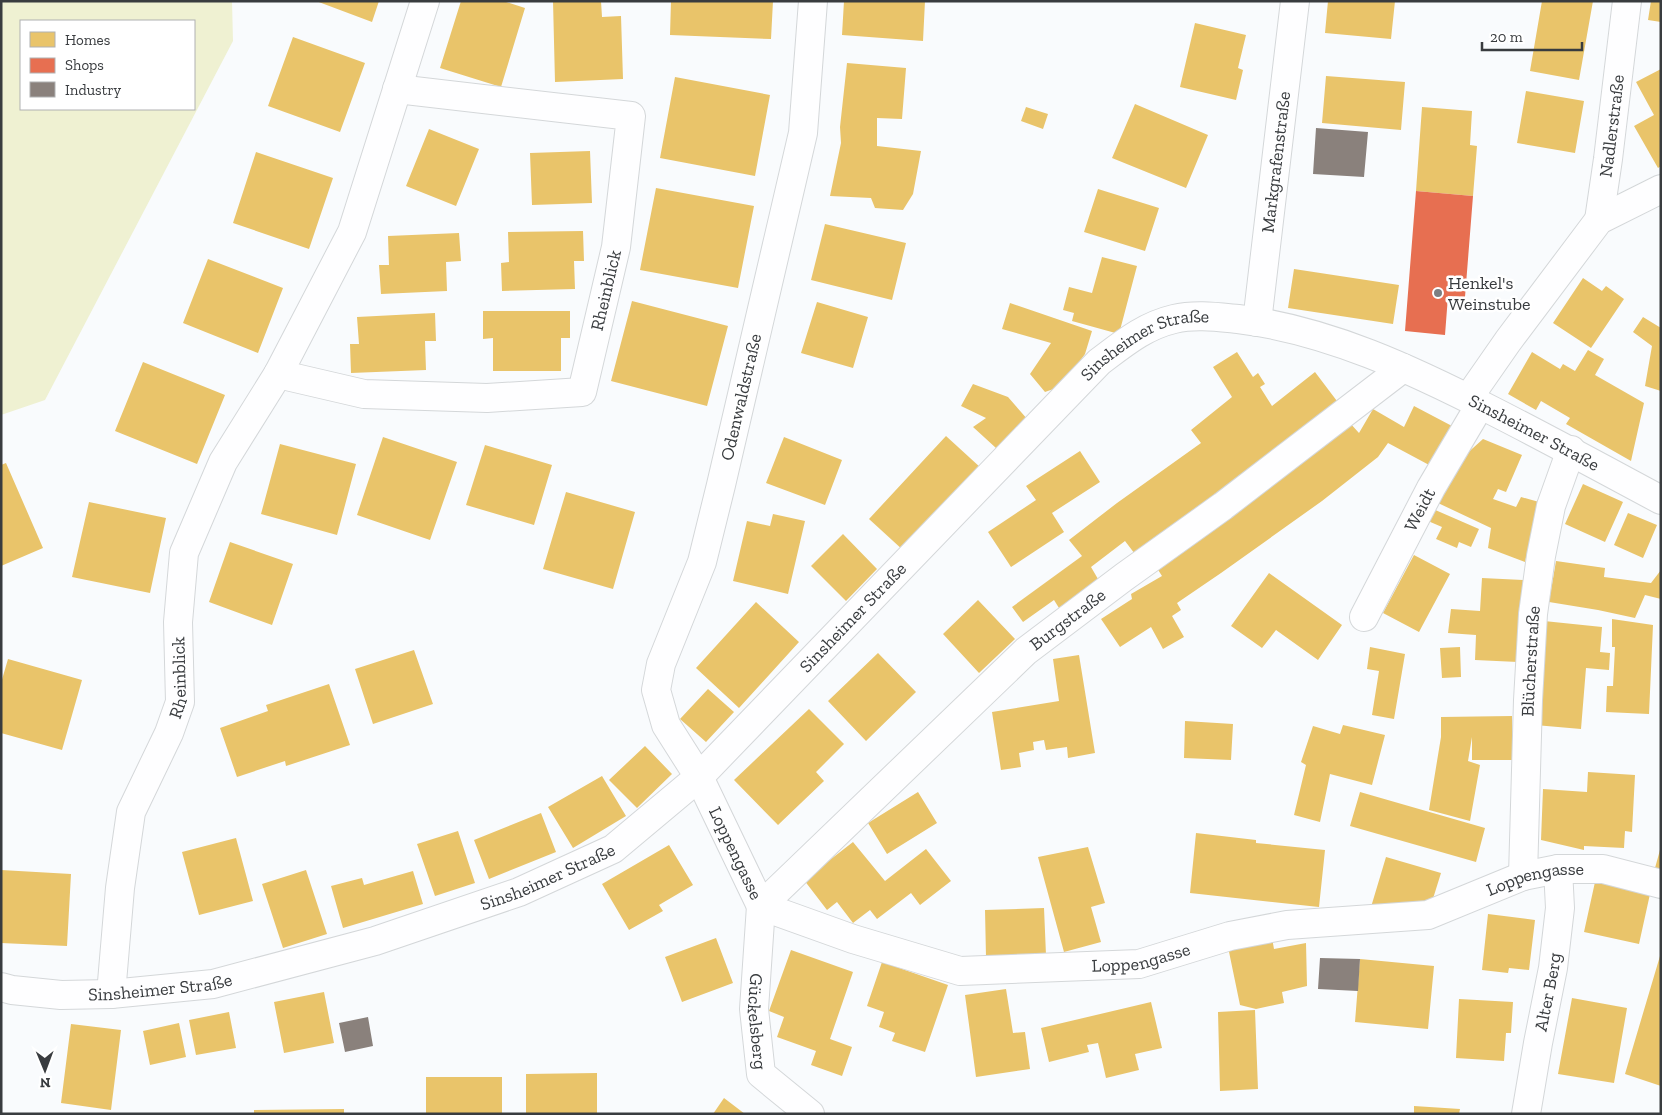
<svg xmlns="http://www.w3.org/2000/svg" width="1662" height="1115" viewBox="0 0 1662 1115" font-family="'Zilla Slab',serif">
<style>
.green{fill:#eff1d2;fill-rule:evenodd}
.homes{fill:#e9c46a}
.shops{fill:#e76f51}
.industry{fill:#8a817c}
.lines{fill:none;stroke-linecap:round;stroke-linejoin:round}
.minor-casing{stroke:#d4d7d9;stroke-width:30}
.minor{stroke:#fefeff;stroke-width:28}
.poi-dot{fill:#7c7f82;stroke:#fff;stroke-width:2}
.labels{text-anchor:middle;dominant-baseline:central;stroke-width:5;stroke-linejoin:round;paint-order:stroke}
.street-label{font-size:18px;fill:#393c3f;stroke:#fff}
.poi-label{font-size:18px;fill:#393c3f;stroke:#fff;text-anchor:start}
</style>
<rect width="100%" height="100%" fill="#f9fbfd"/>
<path class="green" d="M1,1H232L233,41L45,400L1,415ZM21,21H194V109H21Z"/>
<path class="homes" d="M316,1H379L372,22Z
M461,1H503L525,8L501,87L440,68Z
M553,1H601L602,17L621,16L623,79L555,82Z
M671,1H773L771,39L670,35Z
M844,1H925L923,41L842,35Z
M1328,1H1395L1391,39L1325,33Z
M1542,1H1593L1579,80L1530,71Z
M1651,1H1661V22L1648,20Z
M1195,23L1246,35L1238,68L1243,70L1236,100L1180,87Z
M293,37L365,63L340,132L268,106Z
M847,63L906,68L902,119L877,118V146L921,151L913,194L903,210L875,208L871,198L830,196L841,143L840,127Z
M1661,69V166L1658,168L1634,126L1654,115L1636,82Z
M1326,76L1405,82L1401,130L1322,123Z
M675,77L770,95L755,176L660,158Z
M1526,91L1584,101L1575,153L1517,143Z
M1135,104L1208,135L1186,188L1112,158Z
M1026,107L1048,114L1043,129L1021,121Z
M1422,107L1472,111L1470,145L1477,146L1473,196L1416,191Z
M429,129L479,149L456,206L406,186Z
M590,151L592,203L532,205L530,153Z
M256,152L333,178L309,249L233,223Z
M656,188L754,206L738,288L640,270Z
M1098,189L1159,208L1145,251L1084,232Z
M825,224L906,243L892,300L811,280Z
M583,231L584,261H574L575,289L502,291L501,263L509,262L508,232Z
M459,233L461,261L446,262L447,291L381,294L379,265H389L388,236Z
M1102,257L1137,266L1119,334L1072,321L1074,313L1063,310L1069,287L1092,293Z
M208,259L283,288L258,353L183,323Z
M1294,269L1399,285L1393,324L1288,308Z
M1583,278L1602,291L1606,286L1624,299L1591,348L1553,323Z
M632,301L728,326L707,406L611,381Z
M817,302L868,317L853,368L801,353Z
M1010,303L1092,331L1085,354L1062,386L1045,392L1030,374L1051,343L1002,329Z
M483,311H570V338H561V371H493V338L483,339Z
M435,313L436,341H425L426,370L351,373L350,344H359L357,317Z
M1643,317L1661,328V391L1645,386L1652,346L1633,332Z
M1588,350L1604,359L1595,375L1644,403L1631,461L1566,424L1570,418L1541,401L1536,410L1508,394L1532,352L1560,369L1563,364L1575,371Z
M1237,352L1253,377L1258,373L1265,384L1260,387L1272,406L1315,372L1343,409L1138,558L1125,541L1091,567L1098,579L1059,608L1054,600L1023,622L1012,607L1082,556L1069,540L1117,503L1201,443L1191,430L1232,397L1213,367Z
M143,362L225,395L197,464L115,431Z
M973,384L1008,397L1028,420L996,448L973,427L986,418L961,406Z
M1414,406L1452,426L1431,466L1388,443L1378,457L1322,501L1221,573L1177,603L1181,610L1172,616L1184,637L1163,649L1151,627L1120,647L1101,619L1132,599L1131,594L1162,576L1153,562L1349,422L1359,433L1373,409L1404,427Z
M946,436L981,468L904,551L869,519Z
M383,437L457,462L430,540L357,515Z
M784,437L842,460L825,505L766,483Z
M1483,439L1522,455L1506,492L1498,489L1493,499L1516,507L1521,497L1539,502L1525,562L1488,548L1491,528L1438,503L1463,457Z
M280,444L356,464L337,535L261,514Z
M485,445L552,465L534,525L466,505Z
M1080,451L1100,482L1052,513L1064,532L1011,567L988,532L1036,500L1026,486Z
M6,463L43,548L1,566V465Z
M1583,484L1623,502L1605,542L1565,524Z
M566,492L635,512L613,589L543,569Z
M89,502L166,518L150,593L72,577Z
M1433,509L1479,529L1471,547L1459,542L1457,548L1436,539L1442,527L1428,521Z
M1628,513L1657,525L1643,558L1614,545Z
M773,514L805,521L788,594L733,581L747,521L770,526Z
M843,534L877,569L846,601L811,566Z
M230,542L293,564L272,625L209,602Z
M1414,555L1450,574L1419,632L1383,613Z
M1556,561L1605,568L1604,577L1651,583L1661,570V599L1645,595L1635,618L1598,610L1549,602Z
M1269,573L1342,625L1318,660L1276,630L1262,648L1231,626Z
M1482,578L1523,580L1518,662L1475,660L1476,635L1448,633L1451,609L1480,611Z
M978,600L1015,639L979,673L943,634Z
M756,602L799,642L739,708L696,668Z
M1612,619L1653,625L1649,714L1606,712L1607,686H1613L1615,647H1612Z
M1544,621L1602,627L1600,652L1610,653L1609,670L1586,668L1581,729L1535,725Z
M1370,647L1405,654L1394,719L1372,715L1379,671L1367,669Z
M1460,647L1461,677L1442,678L1440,648Z
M414,650L433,704L373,724L355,669Z
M878,653L916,692L866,741L828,701Z
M1079,655L1095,753L1068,758L1067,747L1046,750L1044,740L1033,742L1034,750L1019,753L1021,767L1001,770L992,712L1059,701L1053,659Z
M8,659L82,680L62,750L1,733V683Z
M329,684L350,745L286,766L285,761L237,777L220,728L268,711L266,705Z
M708,689L734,712L706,742L680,719Z
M809,709L844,744L816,772L824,781L778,825L734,780Z
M1512,716L1513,760H1472V737L1468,761L1480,765L1470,821L1429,810L1441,737V717Z
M1185,721L1233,724L1231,760L1184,758Z
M1343,725L1385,735L1372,785L1330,774L1320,822L1294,815L1306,765L1301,762L1313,726L1340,734Z
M645,746L672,774L637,808L609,780Z
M1588,772L1635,775L1632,832L1625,831L1624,848L1584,846V850L1541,840L1543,789L1587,792Z
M602,776L626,816L573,848L548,807Z
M918,792L937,823L887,854L868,823Z
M1360,792L1485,828L1476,862L1350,826Z
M541,813L556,852L489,879L474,840Z
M458,831L475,883L435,896L417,844Z
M1196,833L1256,840V843L1325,850L1319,907L1190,893Z
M236,838L253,901L199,915L182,852Z
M853,842L885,881L926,849L951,881L920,905L911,893L877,919L870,910L853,923L837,902L827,910L804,880Z
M669,845L693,885L659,905L663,911L629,930L602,884Z
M1088,847L1105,903L1091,907L1101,942L1064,952L1038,857Z
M1660,850H1661V870L1655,868Z
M1386,857L1441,873L1431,905L1371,907Z
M1,870L71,874L67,946L1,943Z
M306,870L327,934L283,948L262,884Z
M413,871L423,904L343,928L331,886L362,878L364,885Z
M1595,882L1650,894L1639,944L1584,932Z
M1044,908L1046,955L986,957L985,910Z
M1488,914L1535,920L1529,970L1509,968L1508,973L1482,970Z
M716,938L733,983L682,1002L665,957Z
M1272,938L1274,949L1306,943L1307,986L1282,992L1284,1003L1256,1009L1240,1005L1228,947Z
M791,950L853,972L830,1039L852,1047L842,1076L811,1065L816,1051L777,1037L784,1017L769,1011Z
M1660,956H1661V1086L1625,1074Z
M1360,959L1434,966L1428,1029L1355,1022Z
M882,962L948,985L925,1052L892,1041L895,1033L879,1027L884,1012L867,1006Z
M1006,989L1013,1033L1025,1032L1030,1069L976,1077L965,995Z
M324,992L334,1043L284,1053L274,1002Z
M1572,998L1627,1008L1614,1083L1558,1074Z
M1459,999L1513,1002L1511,1033H1506L1504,1061L1456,1058Z
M1151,1002L1162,1048L1135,1054L1139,1070L1106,1078L1098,1043L1087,1045L1089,1052L1049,1062L1041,1028Z
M1255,1010L1258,1089L1220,1091L1218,1012Z
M229,1012L236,1048L196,1055L189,1020Z
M179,1023L186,1057L150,1065L143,1031Z
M71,1024L121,1030L111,1110L61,1103Z
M597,1073V1114H526V1074Z
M426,1077H502V1114H426Z
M724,1098L745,1114H713Z
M1414,1106L1460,1109L1459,1114H1414Z
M344,1109V1114H254V1110Z"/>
<path class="shops" d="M1416,191L1473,196L1465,297L1448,296L1445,335L1405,331Z"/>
<path class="industry" d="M1316,128L1368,132L1364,177L1313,174Z
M1320,958L1360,959L1358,991L1318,989Z
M368,1017L373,1046L345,1052L339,1023Z"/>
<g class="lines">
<defs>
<g id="minor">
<path id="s1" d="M813,1L803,133L721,485L702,562L661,664L656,690L666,725L699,777L761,906L853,939L960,971L1139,964L1230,936L1287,925L1428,915L1523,876L1558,869H1603L1661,884"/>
<path id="s2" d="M1599,220L1608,159L1627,1"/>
<path id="s3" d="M1257,322L1295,1"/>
<path id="s4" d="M278,374L364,394L487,398L582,392L616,247L631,116L397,89"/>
<path d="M1469,397L1508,341L1599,220L1661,189"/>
<path id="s5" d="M1364,617L1431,488L1480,405"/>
<path id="s6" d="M1523,876L1528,700L1533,614L1541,556L1551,506L1571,450"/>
<path id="s7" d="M761,906L1026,651L1124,577L1223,506L1403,368"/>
<path id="s8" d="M761,906L754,1009L761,1074L810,1114"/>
<path id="s9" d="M1,987L12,990L61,995L111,994L213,984L375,941L519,892L613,849L699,777L1099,362C1123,344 1144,326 1174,319C1195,314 1217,317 1238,319C1328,330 1413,370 1493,411C1550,440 1605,470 1661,500"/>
<path id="s10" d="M111,994L120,888L131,812L169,733L180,702L178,622L184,553L223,462L278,374L352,232L425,1"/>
<path id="s11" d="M1526,1114L1538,1043L1553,968L1560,908L1558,869"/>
</g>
</defs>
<use href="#minor" class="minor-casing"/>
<use href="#minor" class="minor"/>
</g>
<circle class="poi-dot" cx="1438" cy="293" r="5"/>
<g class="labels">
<g class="street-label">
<text stroke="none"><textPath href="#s2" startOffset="95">Nadlerstraße</textPath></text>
<text stroke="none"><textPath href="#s3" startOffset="161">Markgrafenstraße</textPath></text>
<text stroke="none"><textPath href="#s4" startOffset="411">Rheinblick</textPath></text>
<text stroke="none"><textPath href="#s9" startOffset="1375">Sinsheimer Straße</textPath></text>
<text transform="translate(741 397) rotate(-77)">Odenwaldstraße</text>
<text stroke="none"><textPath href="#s9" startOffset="1795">Sinsheimer Straße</textPath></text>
<text stroke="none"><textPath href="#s5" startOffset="121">Weidt</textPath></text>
<text stroke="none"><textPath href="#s9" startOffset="970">Sinsheimer Straße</textPath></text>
<text stroke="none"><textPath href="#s7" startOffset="420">Burgstraße</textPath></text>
<text stroke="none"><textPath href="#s6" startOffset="215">Blücherstraße</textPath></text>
<text stroke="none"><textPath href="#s10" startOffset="328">Rheinblick</textPath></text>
<text stroke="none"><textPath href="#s1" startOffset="892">Loppengasse</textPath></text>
<text stroke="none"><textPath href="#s9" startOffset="565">Sinsheimer Straße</textPath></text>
<text stroke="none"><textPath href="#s1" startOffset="1748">Loppengasse</textPath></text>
<text stroke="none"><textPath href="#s1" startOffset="1342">Loppengasse</textPath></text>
<text stroke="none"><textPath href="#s9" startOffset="160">Sinsheimer Straße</textPath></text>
<text stroke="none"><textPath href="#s11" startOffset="124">Alter Berg</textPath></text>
<text stroke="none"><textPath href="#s8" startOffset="116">Gückelsberg</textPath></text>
</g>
<g class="poi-label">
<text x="1448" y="283">Henkel's<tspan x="1448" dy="21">Weinstube</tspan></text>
</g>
</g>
<rect width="1662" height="1115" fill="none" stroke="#393c3f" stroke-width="5"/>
<rect x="20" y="20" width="175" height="90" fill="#ffffff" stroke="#b0b1b2"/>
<rect x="30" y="32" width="25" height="15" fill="#e9c46a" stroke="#b0b1b2"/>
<text x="65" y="45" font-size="15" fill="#393c3f">Homes</text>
<rect x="30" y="58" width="25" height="15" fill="#e76f51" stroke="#b0b1b2"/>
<text x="65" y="70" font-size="15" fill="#393c3f">Shops</text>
<rect x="30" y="82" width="25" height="15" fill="#8a817c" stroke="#b0b1b2"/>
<text x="65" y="95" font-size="15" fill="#393c3f">Industry</text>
<g transform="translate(45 1070) rotate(179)" stroke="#ffffff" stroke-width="4" paint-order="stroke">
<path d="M0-4L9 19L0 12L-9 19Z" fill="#393c3f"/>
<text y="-8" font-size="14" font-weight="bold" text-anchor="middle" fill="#393c3f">N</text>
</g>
<path d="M1482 42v8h100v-8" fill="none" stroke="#393c3f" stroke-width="2.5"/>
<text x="1490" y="42" font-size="15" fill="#393c3f" stroke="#ffffff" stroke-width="4" paint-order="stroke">20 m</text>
</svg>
